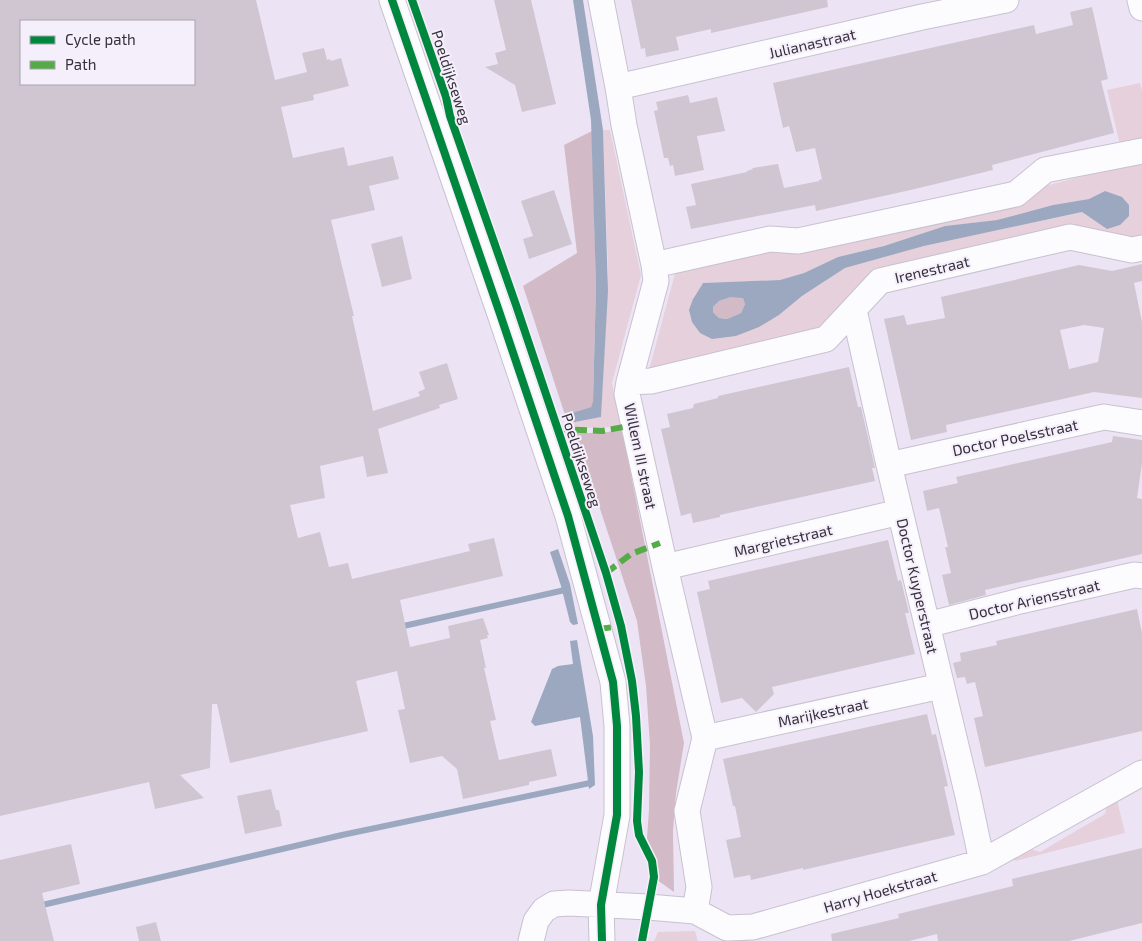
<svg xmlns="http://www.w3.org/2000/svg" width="1142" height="941" viewBox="0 0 1142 941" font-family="'Exo 2',sans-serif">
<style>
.green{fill:#e6d0dc;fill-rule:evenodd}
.forest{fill:#d2bac6}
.water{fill:#9ca8bf;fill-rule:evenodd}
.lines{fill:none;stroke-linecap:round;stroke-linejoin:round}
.stream{stroke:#9ca8bf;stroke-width:6}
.building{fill:#d0c6d2;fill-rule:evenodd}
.minor-casing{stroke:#c8c1cf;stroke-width:27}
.minor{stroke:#fcfbfe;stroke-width:25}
.quiet{stroke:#55ab46;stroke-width:6;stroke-dasharray:12 6;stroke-linecap:butt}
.cycleway-casing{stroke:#f5effb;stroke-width:11}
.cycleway{stroke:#00873e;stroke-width:8}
.labels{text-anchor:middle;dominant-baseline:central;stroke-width:4;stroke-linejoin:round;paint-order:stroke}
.street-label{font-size:15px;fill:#36303b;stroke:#f5effb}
</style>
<rect width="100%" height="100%" fill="#ece4f5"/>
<path class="green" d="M1140,83L1142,91V138L1120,145L1107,90Z
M603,130H610L641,275L612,383L620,425L602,428L569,427L567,422H575L601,417L608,271Z
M1142,161V241L884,269L808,339L649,370L677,266L1041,187ZM1105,191L1092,219L1082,212L924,246L845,268L802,296L779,315L736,336L693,298L703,283L780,280L804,273L838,257L884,246L945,226L997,220L1053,205L1089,199Z
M1117,800L1125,833L1015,861L1013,858L1031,849L1040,852L1105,814L1107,806Z
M695,931L698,941H654L658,932Z"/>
<path class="forest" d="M592,131L596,286L593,403L591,407L565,415L523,286L577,253L564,145Z
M731,297H743L745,304L741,313L727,319L719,318L713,312V307L719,301Z
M622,429L684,743L676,793L673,831L674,892L653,877L647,838L649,810L650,745L646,686L637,621L575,433H603Z"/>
<path class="water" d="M573,0H583L603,130L608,291L601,417L575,422H567L565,415L591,407L593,402L596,286L591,120Z
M1105,191L1122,197L1129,205V216L1120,225L1107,229L1082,212L924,246L845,268L802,296L779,315L759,327L736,336L712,339L700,333L692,322L689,310L693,299L703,283L780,280L804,273L838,257L884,246L945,226L997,220L1053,205L1089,199ZM731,297L743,298L745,304L741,313L727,319L719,318L713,312V307L719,301Z
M558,549L570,584L578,624L573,625L570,622L561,586L550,552Z
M577,640L593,736L595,785L589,789L580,717L535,726L531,722L552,669L558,666L573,664L570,641Z"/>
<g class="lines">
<path class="stream" d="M399,627L565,590
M38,906L342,835L590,783"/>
</g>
<path class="building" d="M0,0H256L275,80L307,72L302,53L324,48L327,60L330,59L331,61L341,58L349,86L313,95L314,100L281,107L293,158L344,147L348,166L393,156L399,179L369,186L375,210L331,220L354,316H352L373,411L420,396L418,392L425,389L419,372L447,363L458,399L439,405L440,408L378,429L388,473L367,477L363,456L320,466L325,498L290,505L298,538L320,532L329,567L348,563L352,579L470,551L468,544L494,538L503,576L400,600L410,647L450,638L448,626L483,618L489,635H487L488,638L480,640L486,668H484L496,720L490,721L499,760L551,749L557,776L529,782V785L463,799L457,769L442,756L410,763L398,710L405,709L397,671L356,681L368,731L230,763L217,704H212L210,768L180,775L204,798L155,809L149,782L0,816ZM21,21H194V84H21Z
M494,0H531L556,104L522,112L515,85L485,67L498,64L495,53L506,50Z
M631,0H827L828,7L711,33V29L676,37L679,50L646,57L645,48L641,49Z
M1092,7L1108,79L1101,81L1114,133L992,165L993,170L915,189L816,211L815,205L691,229L686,207L696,205L691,184L747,172V171L753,169L752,168L778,164L784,188L819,181V180L822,179L815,148L796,152L789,126L783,128L773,83L1034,25L1036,34L1073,25L1070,12Z
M688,95L690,103L717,97L725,131L697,136L704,170L675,176L673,165L670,166L668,158H664L654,111L658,110L656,102Z
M554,190L572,244L529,259L523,239L533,236L521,201Z
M402,236L412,279L382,287L371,244Z
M1142,264V281L1134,283L1142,322V398L1094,392L946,425L947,432L911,440L884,319L904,315L907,325L945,318L941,297L1079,265L1112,271ZM1084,325L1104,328L1098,362L1069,369L1060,330Z
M849,367L858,407H861L875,468H872L875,481L720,515V517L693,523L691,513L681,516L661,429L670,427L667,414L693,408L694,404L718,398V396Z
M1113,436L1142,440V463L1137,498L1142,499V554L985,590L986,595L949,605L942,575L951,573L945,547H948L939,508L927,511L923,491L958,483L956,477L1112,442Z
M888,540L898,581L901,580L909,613H905L915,654L772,687L774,694L756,712L742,698L721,703L697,592L710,589L708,581Z
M1137,609L1142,633V731L985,767L974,718L983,716L975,682L967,684L965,677L957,678L953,663L961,661L960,653L997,645L996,641Z
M927,714L932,735L936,734L948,786L944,787L955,835L803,870V868L751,880L750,875L734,878L726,840L741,837L735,806H733L723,759Z
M271,789L276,810H279L282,826L245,834L237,796Z
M71,844L80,884L42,893L54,941H0V860Z
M1142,848V923L1069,941H938L937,934L909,941H832L831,934L899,918L898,914L1013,886L1012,879Z
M156,922L161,941H139L136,927Z"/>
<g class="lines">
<defs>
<path id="minor" d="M392,0L500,314L568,516L613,682L617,726V815L601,905L602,941
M601,0L618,87L624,125L654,265L656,281L629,382L627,394L665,567L705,738L687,811L699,887L695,911
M1140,0L1142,8
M618,87L922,17L1006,0
M654,265L770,239L798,241L1016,194L1045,170L1142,151
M854,310L889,465L968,796L982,862
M629,382L651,381L826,339L880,281L1070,237L1132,250L1142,248
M889,465L1104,417L1142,423
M665,567L900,512
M927,625L1020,601L1130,576L1135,575L1142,576
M705,738L941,686
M531,941L536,921L544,910L554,904L569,903L648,907L695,911L727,928L753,927L982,862L1142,773"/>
</defs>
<use href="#minor" class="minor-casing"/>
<use href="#minor" class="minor"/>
<path class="quiet" d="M557,429L602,431L634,425
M606,573L631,554L660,543
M599,629L621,626"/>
<defs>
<path id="cycleway" d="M392,0L500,314L568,516L613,682L617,726V815L601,905L602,941
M412,0L446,97L450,116L516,305L606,573L621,626L632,681L636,716L639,772L637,821L639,835L652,861L654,877L642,941"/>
</defs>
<use href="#cycleway" class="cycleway-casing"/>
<use href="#cycleway" class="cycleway"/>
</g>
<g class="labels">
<g class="street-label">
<text transform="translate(812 43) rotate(-13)">Julianastraat</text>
<text transform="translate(452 77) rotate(72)">Poeldijkseweg</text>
<text transform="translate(932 269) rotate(-13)">Irenestraat</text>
<text transform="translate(1015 437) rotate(-12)">Doctor Poelsstraat</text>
<text transform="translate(641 456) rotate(78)">Willem III straat</text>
<text transform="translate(582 460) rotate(72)">Poeldijkseweg</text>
<text transform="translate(783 540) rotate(-13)">Margrietstraat</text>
<text transform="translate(918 586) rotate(77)">Doctor Kuyperstraat</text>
<text transform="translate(1034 599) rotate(-13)">Doctor Ariensstraat</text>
<text transform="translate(823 712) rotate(-12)">Marijkestraat</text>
<text transform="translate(880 891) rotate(-16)">Harry Hoekstraat</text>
</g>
</g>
<rect x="20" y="20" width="175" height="65" fill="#f5effb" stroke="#a9a3ae"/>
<rect x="30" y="36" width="25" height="8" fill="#00873e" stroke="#a9a3ae"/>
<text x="65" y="45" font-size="15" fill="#36303b">Cycle path</text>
<rect x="30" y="61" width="25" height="8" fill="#55ab46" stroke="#a9a3ae"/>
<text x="65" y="70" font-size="15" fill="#36303b">Path</text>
</svg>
